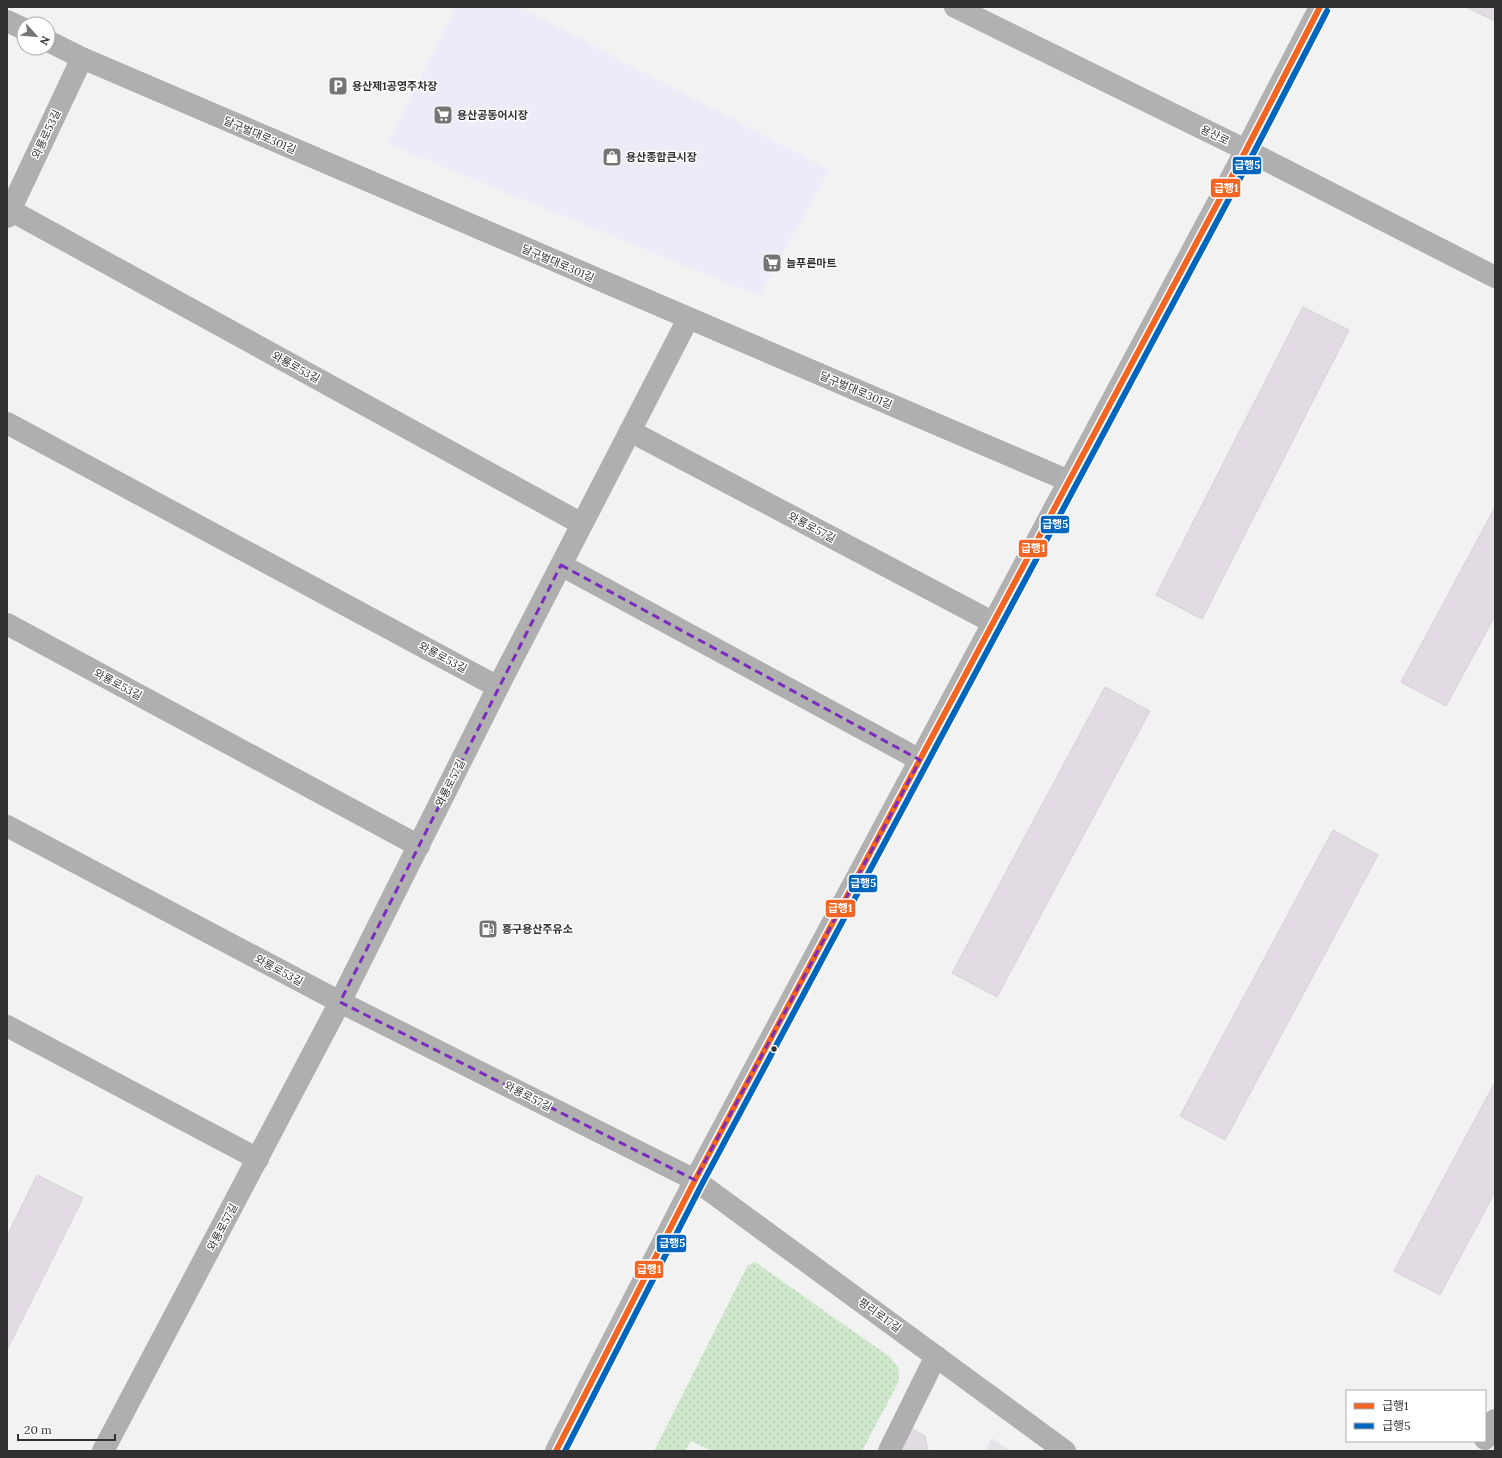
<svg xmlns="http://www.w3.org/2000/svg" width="1502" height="1458" viewBox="0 0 1502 1458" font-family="Lora,'Noto Sans KR',serif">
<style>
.commercial{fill:#ecebf7}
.built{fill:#e3e5ea}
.grass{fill:url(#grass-dots)}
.building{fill:#e2dbe4;stroke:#d4d3d4}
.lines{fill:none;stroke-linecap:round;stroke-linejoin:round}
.minor{stroke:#b0afaf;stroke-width:22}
.major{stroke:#b2b1b2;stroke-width:22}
.bus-1-casing{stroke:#fff;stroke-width:9}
.bus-2-casing{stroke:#fff;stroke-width:9}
.bus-1{stroke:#f26522;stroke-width:6}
.bus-2{stroke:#0065bd;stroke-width:6}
.marked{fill:none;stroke:#7b2cbf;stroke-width:3;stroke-dasharray:8 5;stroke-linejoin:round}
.bus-dot{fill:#313132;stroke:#fff;stroke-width:1.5}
.labels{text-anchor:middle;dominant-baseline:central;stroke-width:3;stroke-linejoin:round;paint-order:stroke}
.poi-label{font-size:11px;font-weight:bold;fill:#313132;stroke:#fff;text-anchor:start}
.street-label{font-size:11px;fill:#313132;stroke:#fff}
.line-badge{stroke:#fff;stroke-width:1.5}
.badge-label{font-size:11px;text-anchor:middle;font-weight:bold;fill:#fff}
</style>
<defs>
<pattern id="grass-dots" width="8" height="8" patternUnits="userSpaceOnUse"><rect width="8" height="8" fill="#cfe8cc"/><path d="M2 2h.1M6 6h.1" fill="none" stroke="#b2c7b0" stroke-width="1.8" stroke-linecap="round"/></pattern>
</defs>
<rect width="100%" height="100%" fill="#f2f2f3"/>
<path class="commercial" d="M456,7H520L829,170L759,296L388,144Z"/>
<path class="built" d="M992,1438L1010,1451H985Z"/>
<path class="grass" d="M755,1262L890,1357L898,1367L899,1381L862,1451H712L691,1441L685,1451H654L748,1265Z"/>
<path class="building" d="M1466,7H1495V21Z
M1303,307L1349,330L1202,619L1156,595Z
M1495,507V616L1446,706L1401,682Z
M1105,687L1150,711L997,997L952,973Z
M1333,830L1378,855L1225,1140L1180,1116Z
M1495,1082V1192L1440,1295L1394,1271Z
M37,1175L83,1198L7,1350V1236Z
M910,1428L925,1436L928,1451H899Z"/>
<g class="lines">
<path class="minor" d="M7,21L24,29
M48,41L82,58L1069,481
M1246,150L1495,277
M10,210L582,524
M7,217L82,58
M7,423L498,687
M630,431L994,623
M561,565L920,760
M7,624L419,846
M7,826L340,1002L695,1180L1065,1451
M7,1026L258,1159
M1485,1439L1495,1420
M103,1451L340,1002L498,687L688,319
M889,1451L936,1356"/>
<path class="major" d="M955,7L1246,150
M556,1451L695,1180L1069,481L1246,150L1320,7"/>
<defs>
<path id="bus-1" d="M556,1451L695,1180L1246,150L1320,7"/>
<path id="bus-2" d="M565,1451L702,1184L1253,154L1327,11"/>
</defs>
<use href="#bus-1" class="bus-1-casing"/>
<use href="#bus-2" class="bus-2-casing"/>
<use href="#bus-1" class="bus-1"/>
<use href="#bus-2" class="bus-2"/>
</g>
<path class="marked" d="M561,565L920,760L695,1180L340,1002Z"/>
<defs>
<symbol id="parking-square" viewBox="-11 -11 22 22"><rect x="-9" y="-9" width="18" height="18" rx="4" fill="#757576" stroke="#fff"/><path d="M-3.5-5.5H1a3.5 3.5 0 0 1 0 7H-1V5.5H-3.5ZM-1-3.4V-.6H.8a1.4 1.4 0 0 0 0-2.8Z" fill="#fff"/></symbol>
<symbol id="supermarket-square" viewBox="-11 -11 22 22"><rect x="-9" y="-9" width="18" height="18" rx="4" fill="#757576" stroke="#fff"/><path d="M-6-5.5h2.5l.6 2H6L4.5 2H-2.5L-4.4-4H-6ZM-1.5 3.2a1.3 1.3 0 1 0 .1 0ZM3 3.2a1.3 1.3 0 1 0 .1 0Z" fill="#fff"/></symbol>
<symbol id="shop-square" viewBox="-11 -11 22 22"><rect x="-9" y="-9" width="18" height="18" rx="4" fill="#757576" stroke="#fff"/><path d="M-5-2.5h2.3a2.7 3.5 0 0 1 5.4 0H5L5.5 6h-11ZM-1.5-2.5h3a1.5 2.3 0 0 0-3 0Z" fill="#fff"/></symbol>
<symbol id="fuel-square" viewBox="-11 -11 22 22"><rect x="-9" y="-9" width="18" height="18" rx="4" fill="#757576" stroke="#fff"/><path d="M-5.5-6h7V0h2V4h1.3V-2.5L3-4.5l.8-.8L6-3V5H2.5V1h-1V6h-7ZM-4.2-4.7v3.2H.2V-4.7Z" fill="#fff"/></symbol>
</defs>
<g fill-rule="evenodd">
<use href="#parking-square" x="327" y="75" width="22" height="22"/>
<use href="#supermarket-square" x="432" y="104" width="22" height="22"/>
<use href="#shop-square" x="601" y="146" width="22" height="22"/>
<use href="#supermarket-square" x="761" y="252" width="22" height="22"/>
<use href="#fuel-square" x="477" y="918" width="22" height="22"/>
</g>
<circle class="bus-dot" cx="774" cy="1049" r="3.5"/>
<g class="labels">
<g class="poi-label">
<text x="352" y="86">용산제1공영주차장</text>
<text x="457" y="115">용산공동어시장</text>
<text x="626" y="157">용산종합큰시장</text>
<text x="786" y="263">늘푸른마트</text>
<text x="502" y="929">흥구용산주유소</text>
</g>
<g class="street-label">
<text transform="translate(46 134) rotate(-65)">와룡로53길</text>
<text transform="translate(260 135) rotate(23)">달구벌대로301길</text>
<text transform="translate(1215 135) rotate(26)">용산로</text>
<text transform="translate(558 263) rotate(23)">달구벌대로301길</text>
<text transform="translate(296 367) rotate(29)">와룡로53길</text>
<text transform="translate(856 390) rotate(23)">달구벌대로301길</text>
<text transform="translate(812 527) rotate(28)">와룡로57길</text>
<text transform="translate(443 657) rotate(28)">와룡로53길</text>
<text transform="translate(118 684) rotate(28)">와룡로53길</text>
<text transform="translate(450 783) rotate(-63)">와룡로57길</text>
<text transform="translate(279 970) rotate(28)">와룡로53길</text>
<text transform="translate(528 1096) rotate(27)">와룡로57길</text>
<text transform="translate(222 1227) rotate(-62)">와룡로57길</text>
<text transform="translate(880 1315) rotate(36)">평리로17길</text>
</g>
</g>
<g class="line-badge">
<rect x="1232" y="156" width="30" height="19" rx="4" fill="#0065bd"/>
<rect x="1210" y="178" width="31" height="20" rx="4" fill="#f26522"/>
<rect x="1040" y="515" width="30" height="19" rx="4" fill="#0065bd"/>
<rect x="1018" y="539" width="30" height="19" rx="4" fill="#f26522"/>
<rect x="848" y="874" width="30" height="19" rx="4" fill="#0065bd"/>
<rect x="825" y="899" width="31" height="19" rx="4" fill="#f26522"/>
<rect x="656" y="1234" width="31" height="19" rx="4" fill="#0065bd"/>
<rect x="634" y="1260" width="30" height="19" rx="4" fill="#f26522"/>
</g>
<g class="badge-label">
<text x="1247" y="169">급행5</text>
<text x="1226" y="192">급행1</text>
<text x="1055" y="528">급행5</text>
<text x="1033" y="552">급행1</text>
<text x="863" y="887">급행5</text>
<text x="840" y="912">급행1</text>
<text x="672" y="1247">급행5</text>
<text x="649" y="1273">급행1</text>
</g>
<rect width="1502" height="1458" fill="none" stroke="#313132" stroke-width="16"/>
<rect x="1346" y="1390" width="140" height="52" fill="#ffffff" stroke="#adadad"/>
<rect x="1354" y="1403" width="20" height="6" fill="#f26522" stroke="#adadad"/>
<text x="1382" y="1410" font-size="12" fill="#313132">급행1</text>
<rect x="1354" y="1423" width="20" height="6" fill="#0065bd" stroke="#adadad"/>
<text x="1382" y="1430" font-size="12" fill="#313132">급행5</text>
<g transform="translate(36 36) rotate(117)"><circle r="19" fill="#ffffff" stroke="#adadad"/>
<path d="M0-3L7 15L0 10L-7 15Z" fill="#757576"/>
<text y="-6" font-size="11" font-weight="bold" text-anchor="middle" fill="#313132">N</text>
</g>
<path d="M18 1434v6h97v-6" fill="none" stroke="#313132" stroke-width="2"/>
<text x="24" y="1434" font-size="12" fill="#313132" stroke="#ffffff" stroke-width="3" paint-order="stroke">20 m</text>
</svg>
